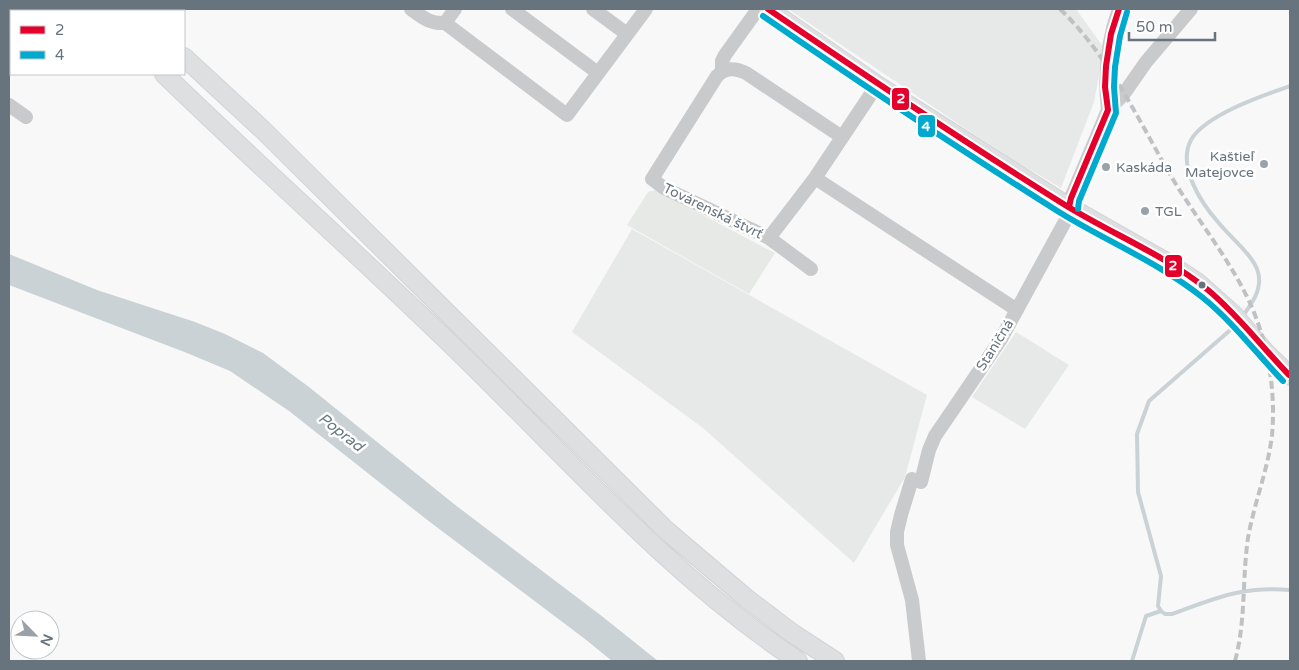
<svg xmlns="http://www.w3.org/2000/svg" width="1299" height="670" viewBox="0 0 1299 670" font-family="'Varela Round',sans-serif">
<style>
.built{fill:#e7e8e8}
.green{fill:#e7e9e6}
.water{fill:#cbd2d5}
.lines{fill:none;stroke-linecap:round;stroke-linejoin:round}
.stream{stroke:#cbd2d5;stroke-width:4}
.major-casing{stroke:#d3d4d5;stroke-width:20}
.minor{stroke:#c9cacc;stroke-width:14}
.major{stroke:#dedfe0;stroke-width:18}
.rail{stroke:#c0c1c2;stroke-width:4;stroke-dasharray:8 4;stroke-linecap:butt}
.bus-1-casing{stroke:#fff;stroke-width:10}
.bus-2-casing{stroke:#fff;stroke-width:10}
.bus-1{stroke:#e4002b;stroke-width:6}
.bus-2{stroke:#00a9ce;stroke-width:6}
.poi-dot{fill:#9aa2a9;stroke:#fff;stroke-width:2}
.bus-dot{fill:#67747e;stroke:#fff;stroke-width:2}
.labels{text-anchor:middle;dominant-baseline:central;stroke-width:5;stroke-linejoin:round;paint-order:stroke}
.poi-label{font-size:14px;fill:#67747e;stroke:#fff;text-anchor:start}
.street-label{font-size:14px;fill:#67747e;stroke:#fff}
.water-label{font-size:15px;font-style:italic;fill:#67797f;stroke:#fff}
.line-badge{stroke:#fff;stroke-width:2}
.badge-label{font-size:14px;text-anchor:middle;font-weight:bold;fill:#fff}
</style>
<rect width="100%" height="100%" fill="#f8f8f8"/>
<path class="built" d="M788,9H1076L1104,48L1094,102L1061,188L1015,161L960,125Z
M632,229L927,395L905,477L854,563L703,428L572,332Z
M1016,332L1069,365L1025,429L972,397Z"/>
<path class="green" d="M655,190L775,253L749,294L627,225L648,192Z"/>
<path class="water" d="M9,254L97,290L195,322L225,334L263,353L309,387L454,504L603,617L658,661H612L585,639L426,519L289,411L230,371L187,353L9,285Z"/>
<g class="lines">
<path class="stream" d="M1242,317C1251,305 1263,289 1258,272C1254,256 1229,236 1218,222C1201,203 1177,166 1191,140C1205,115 1264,95 1290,86
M1236,325L1149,401L1137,434L1138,492L1161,576L1158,606L1161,611L1165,614H1172C1216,598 1242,586 1290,590
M1132,661L1146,616L1161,611"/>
<defs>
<path id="major" d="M81,9L89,11
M132,9L135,11
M768,9L877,85L1069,207L1168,263L1197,282L1234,315L1266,353L1290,376
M36,11L38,9
M11,41V39
M184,57L263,130L667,531L746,598L792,633L835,661
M164,74C264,171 368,263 467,360C574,465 673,578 798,661"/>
</defs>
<use href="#major" class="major-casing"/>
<path class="minor" d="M411,9C422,17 430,24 445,23
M512,9L598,73
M593,9L627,34
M445,23L567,115L646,9
M445,23L455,9
M722,71V61L725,55L758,9
M9,105L26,117
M1108,110C1104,75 1107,42 1119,9
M842,137L746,73C735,68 726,67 717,76L652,179L664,188L769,238L815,178L1017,310
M815,178L877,85
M769,238L811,269
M912,479L901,515L897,532V545L912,600L919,661
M921,482L929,450L935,436L1001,339L1068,216L1071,198L1108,110L1123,95L1146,62L1191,9"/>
<use href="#major" class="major"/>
<path class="rail" d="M1060,9C1107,54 1136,115 1168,171C1194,216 1228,256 1250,303C1268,343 1276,391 1272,435C1268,470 1254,503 1248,538C1242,579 1246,621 1235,661"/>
<defs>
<path id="bus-1" d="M768,9C866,76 964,142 1065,205C1112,234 1165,255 1208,290C1238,315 1262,347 1289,375
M1069,207L1071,198L1108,110L1105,87L1106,66L1111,34L1119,9"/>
<path id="bus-2" d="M763,16C860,83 959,149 1059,212C1106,241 1158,262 1202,297C1232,321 1256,353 1283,381
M1078,209L1079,201L1116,113L1114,87L1115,67L1120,36L1127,12"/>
</defs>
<use href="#bus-1" class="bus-1-casing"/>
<use href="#bus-2" class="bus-2-casing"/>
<use href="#bus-1" class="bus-1"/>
<use href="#bus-2" class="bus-2"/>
</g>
<g class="poi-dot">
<circle cx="1264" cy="164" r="5"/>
<circle cx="1106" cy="167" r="5"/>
<circle cx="1145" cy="211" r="5"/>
</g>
<circle class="bus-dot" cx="1202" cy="285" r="4.5"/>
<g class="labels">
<g class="poi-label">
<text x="1254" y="156" text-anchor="end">Kaštieľ<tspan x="1254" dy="16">Matejovce</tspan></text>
<text x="1116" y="167">Kaskáda</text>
<text x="1155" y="211">TGL</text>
</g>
<g class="street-label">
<text transform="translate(713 211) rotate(26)">Továrenská štvrť</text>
<text transform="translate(995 345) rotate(-58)">Staničná</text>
</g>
<g class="water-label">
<text transform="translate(341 432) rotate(38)">Poprad</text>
</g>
</g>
<g class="line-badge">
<rect x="891" y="87" width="19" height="24" rx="5" fill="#e4002b"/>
<rect x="917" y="114" width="19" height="24" rx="5" fill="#00a9ce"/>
<rect x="1164" y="254" width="19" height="24" rx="5" fill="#e4002b"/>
</g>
<g class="badge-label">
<text x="901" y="103">2</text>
<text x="926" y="131">4</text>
<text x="1173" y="270">2</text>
</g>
<rect width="1299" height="670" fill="none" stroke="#67747e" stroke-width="20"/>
<rect x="10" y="10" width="175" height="65" fill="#ffffff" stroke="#c2c7cb"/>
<rect x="20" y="26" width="25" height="8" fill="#e4002b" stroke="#c2c7cb"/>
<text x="55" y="35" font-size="15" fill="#67747e">2</text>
<rect x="20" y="51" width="25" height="8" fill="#00a9ce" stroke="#c2c7cb"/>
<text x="55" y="60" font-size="15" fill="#67747e">4</text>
<g transform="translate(35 635) rotate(114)"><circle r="24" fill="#ffffff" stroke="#c2c7cb"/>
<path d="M0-4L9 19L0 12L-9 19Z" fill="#9aa2a9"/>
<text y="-8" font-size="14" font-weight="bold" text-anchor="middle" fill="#67747e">N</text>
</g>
<path d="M1129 32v8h86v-8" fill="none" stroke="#67747e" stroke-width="2.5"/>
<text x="1136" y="32" font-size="15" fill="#67747e" stroke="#ffffff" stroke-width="4" paint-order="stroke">50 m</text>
</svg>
